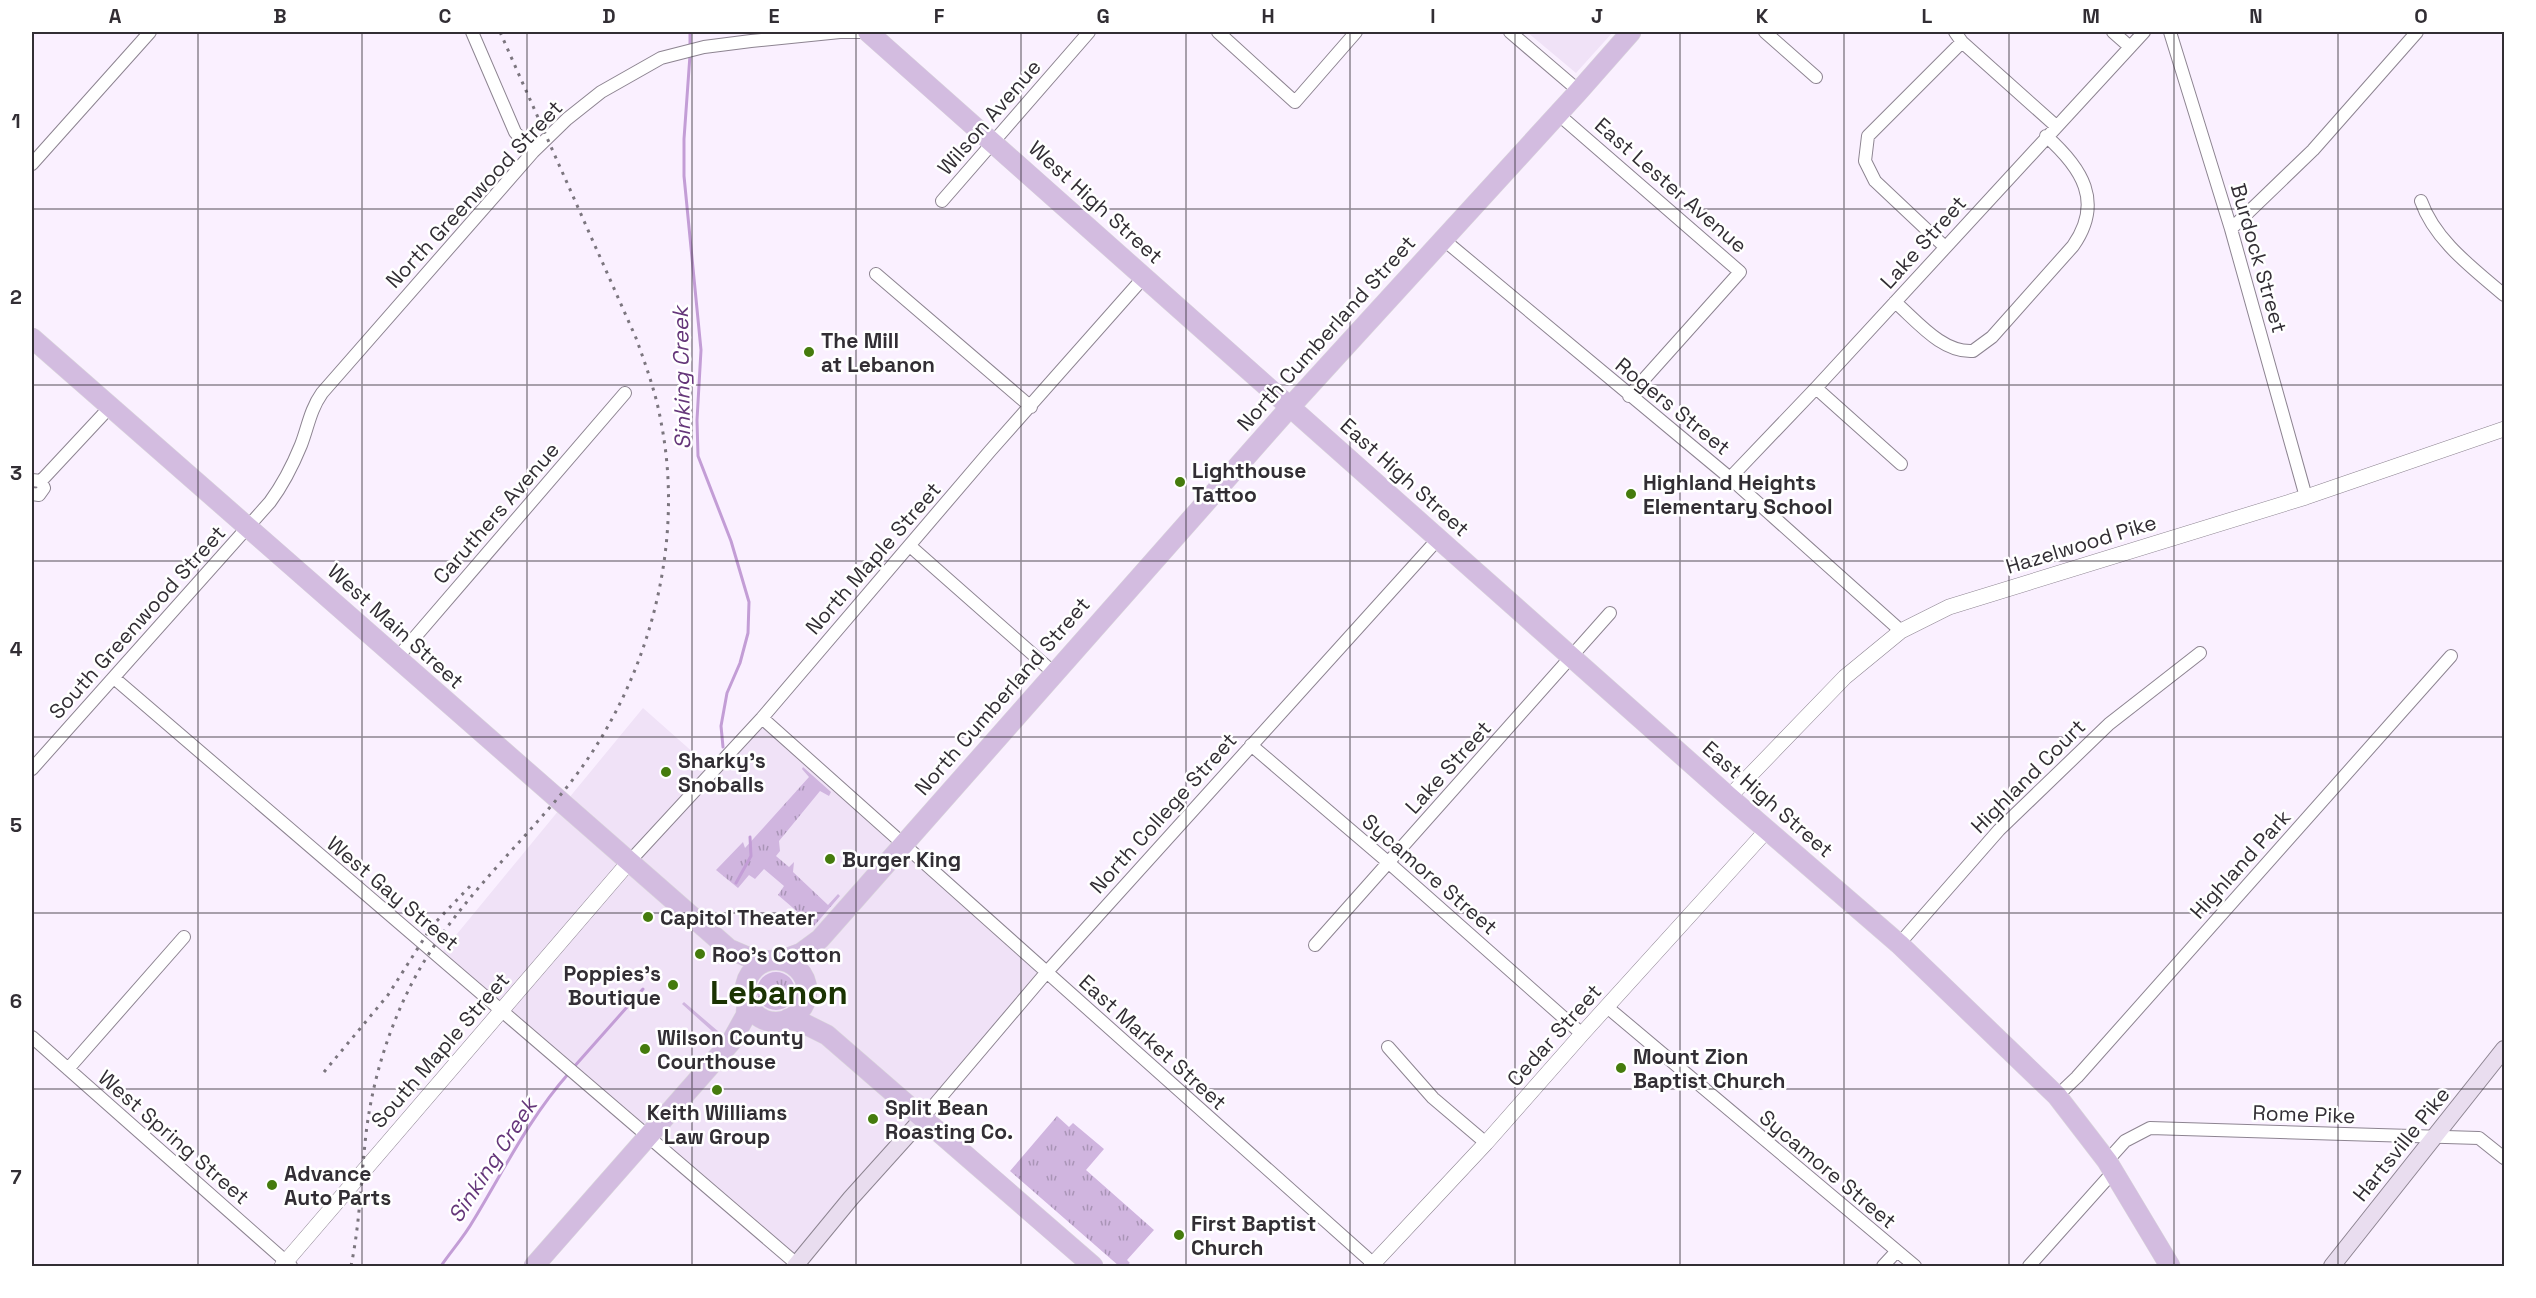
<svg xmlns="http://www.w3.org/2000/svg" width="2536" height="1298" viewBox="0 0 2536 1298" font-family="'Space Grotesk',sans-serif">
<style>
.built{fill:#f0e2f7}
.grass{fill:url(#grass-tufts)}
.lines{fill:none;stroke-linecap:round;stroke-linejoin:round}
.stream{stroke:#c39dd6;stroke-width:3}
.minor-casing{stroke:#8d8491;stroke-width:14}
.tertiary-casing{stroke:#8d8491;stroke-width:16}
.secondary-casing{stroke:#8d8491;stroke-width:18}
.primary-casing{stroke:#dad9da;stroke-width:21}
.minor{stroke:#fff;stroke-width:12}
.tertiary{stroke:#fff;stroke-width:15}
.secondary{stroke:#e9ddef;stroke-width:16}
.primary{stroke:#d3bce0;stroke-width:20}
.rail{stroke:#7b757e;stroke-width:3;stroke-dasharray:3 6;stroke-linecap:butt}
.grid{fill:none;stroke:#322e34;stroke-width:1.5;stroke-opacity:0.55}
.poi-dot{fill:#457b0d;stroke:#fff;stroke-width:2}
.labels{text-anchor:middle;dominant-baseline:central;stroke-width:5;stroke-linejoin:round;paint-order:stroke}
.street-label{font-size:21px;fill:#322e34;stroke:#fff}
.poi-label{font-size:21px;font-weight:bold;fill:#322e34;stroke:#fff;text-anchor:start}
.water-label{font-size:22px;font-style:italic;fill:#65367a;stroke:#fff}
.town-label{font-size:33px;font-weight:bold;fill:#1a3302;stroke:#fff}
.neatline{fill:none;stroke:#322e34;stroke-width:2}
.grid-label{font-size:20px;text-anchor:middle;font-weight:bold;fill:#322e34}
</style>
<defs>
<pattern id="grass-tufts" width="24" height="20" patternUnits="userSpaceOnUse" patternTransform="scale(1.5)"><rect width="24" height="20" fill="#d0b5df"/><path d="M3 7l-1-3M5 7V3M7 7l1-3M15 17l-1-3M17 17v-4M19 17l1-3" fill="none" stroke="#a994b6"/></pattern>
</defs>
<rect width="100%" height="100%" fill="#faf0ff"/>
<path class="built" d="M1527,32H1613L1576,73Z
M643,708L713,770L762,718L1046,973L797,1265L438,957Z"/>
<path class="grass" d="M803,767L831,792L829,796L820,791L779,841L780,851L776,856L789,867L794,862L793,872L828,905L838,894L840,896L814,926L778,895L784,886L764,869L755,879L749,875L738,888L716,870L743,842L745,848L809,777L802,769Z
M757 991a19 19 0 1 1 38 0a19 19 0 1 1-38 0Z
M684,1002L719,1032V1037L714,1043L708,1037L712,1031L682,1004Z
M1057,1116L1069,1127L1073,1123L1104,1149L1086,1170L1154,1230L1127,1260L1130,1263L1126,1266H1119L1010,1171Z"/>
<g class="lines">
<path class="stream" d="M690,46V32
M690,55L684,139V176L701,350L697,420L698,456L731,541L749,602L748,633L740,663L727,693L721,726L723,747
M736,883L751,856L750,837
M573,1068L643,989
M441,1266C451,1251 464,1237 473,1221C504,1170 529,1118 569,1073"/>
<defs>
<path id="minor" d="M472,32L515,132L533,152
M1218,32L1295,102L1356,32
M1510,32L1579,91
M1765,32L1816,77
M1955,32L1962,42L2056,126
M2113,32L2130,47
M2170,32L2231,229L2306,497
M1558,114L1740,272L1629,396
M32,164L150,32
M942,201L1089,32
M2421,201C2435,241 2474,269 2504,295
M2231,229L2313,150L2417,32
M1444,240L1730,478L1901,631
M1945,247L1875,181L1865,161L1868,136L1962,42
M876,274L1031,407
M1895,302C1917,321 1942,353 1973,351L1992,337L2073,246C2104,202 2082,168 2046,136
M1816,388L1901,464
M1730,478L1816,388L2144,32
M32,480L41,481L44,488L39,495L32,494
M41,481L110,407
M910,546L1054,673
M397,658L625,393
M114,678L799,1266
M762,718L1376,1266
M1251,745L1389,863L1582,1034
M32,769L270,502C284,483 292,467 301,445C308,427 310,410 322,393L533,152L567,119L601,92L661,58L704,47L751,41L840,32H872
M629,862L762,718L990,451L1144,277
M1899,944L1999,830L2109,724L2200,653
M1315,945L1610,613
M1607,1007L1915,1266
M32,1037L291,1266
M1388,1047L1433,1098L1486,1143
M68,1069L184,937
M2057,1096L2077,1077L2451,656
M923,1118L1046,973L1438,539
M2107,1161L2125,1141L2150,1128L2479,1138L2504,1158
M1883,1266L1896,1252
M2029,1266L2114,1171"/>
<path id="tertiary" d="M1729,797L1845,677L1901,631L1949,607L2306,497L2504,429
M282,1266L629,862
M1371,1266L1486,1143L1582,1034L1767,830"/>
<path id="secondary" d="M795,1266L851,1198L923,1118
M2332,1266L2504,1049"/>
<path id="primary" d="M868,32L1729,797L1899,944L2057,1096L2107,1161L2170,1266
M32,338L729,949L762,963
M782,960L801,953L820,939L1291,406L1579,91L1631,32
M745 991a31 31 0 1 1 62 0a31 31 0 1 1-62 0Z
M788,1019L803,1023L827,1035L1093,1266
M534,1266L731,1042L746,1015L747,1000"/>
</defs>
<use href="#minor" class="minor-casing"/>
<use href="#tertiary" class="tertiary-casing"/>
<use href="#secondary" class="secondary-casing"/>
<use href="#primary" class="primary-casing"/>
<use href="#minor" class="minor"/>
<use href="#tertiary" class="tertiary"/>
<use href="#secondary" class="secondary"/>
<use href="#primary" class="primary"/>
<path class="rail" d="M324,1072L388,995L432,926L473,883
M351,1266C360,1223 361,1178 366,1134C372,1082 388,1030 412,983C451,908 514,852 567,787C647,687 686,548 661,422C656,393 646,366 636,338L500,32"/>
</g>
<path class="grid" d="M198,32V1266M362,32V1266M527,32V1266M692,32V1266M856,32V1266M1021,32V1266M1186,32V1266M1350,32V1266M1515,32V1266M1680,32V1266M1844,32V1266M2009,32V1266M2174,32V1266M2338,32V1266M32,209H2504M32,385H2504M32,561H2504M32,737H2504M32,913H2504M32,1089H2504"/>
<g class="poi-dot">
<circle cx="809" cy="352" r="6"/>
<circle cx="1180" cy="482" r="6"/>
<circle cx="1631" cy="494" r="6"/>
<circle cx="666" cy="772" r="6"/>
<circle cx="830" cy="859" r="6"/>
<circle cx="648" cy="917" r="6"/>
<circle cx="700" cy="954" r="6"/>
<circle cx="673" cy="985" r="6"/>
<circle cx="645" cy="1049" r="6"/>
<circle cx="1621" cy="1068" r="6"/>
<circle cx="717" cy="1090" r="6"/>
<circle cx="873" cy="1119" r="6"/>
<circle cx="272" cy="1185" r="6"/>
<circle cx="1179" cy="1235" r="6"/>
</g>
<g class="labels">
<g class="street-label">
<text transform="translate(989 117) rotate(-49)">Wilson Avenue</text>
<text transform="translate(1671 185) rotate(41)">East Lester Avenue</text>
<text transform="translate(474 194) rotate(-47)">North Greenwood Street</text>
<text transform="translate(1096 202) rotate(42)">West High Street</text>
<text transform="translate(1923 242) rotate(-48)">Lake Street</text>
<text transform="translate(2259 258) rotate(74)">Burdock Street</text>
<text transform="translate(1326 333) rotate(-48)">North Cumberland Street</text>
<text transform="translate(1673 406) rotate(39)">Rogers Street</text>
<text transform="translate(1405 477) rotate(42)">East High Street</text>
<text transform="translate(496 513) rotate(-49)">Caruthers Avenue</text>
<text transform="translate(2081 544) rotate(-17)">Hazelwood Pike</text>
<text transform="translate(873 558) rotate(-49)">North Maple Street</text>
<text transform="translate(137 622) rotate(-48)">South Greenwood Street</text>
<text transform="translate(396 626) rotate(42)">West Main Street</text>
<text transform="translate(1002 696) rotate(-49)">North Cumberland Street</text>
<text transform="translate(1448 767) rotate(-48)">Lake Street</text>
<text transform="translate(2028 776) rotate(-45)">Highland Court</text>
<text transform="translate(1768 799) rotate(41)">East High Street</text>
<text transform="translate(1163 813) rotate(-48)">North College Street</text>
<text transform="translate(2240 864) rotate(-48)">Highland Park</text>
<text transform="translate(1430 874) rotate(41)">Sycamore Street</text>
<text transform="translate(393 893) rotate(40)">West Gay Street</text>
<text transform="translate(1554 1035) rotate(-48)">Cedar Street</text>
<text transform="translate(1153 1042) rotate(42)">East Market Street</text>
<text transform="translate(440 1050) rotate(-49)">South Maple Street</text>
<text transform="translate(2304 1114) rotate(2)">Rome Pike</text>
<text transform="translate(174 1137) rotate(41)">West Spring Street</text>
<text transform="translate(2401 1144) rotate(-51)">Hartsville Pike</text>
<text transform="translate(1828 1169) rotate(40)">Sycamore Street</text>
</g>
<g class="poi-label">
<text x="821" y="340">The Mill<tspan x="821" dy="24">at Lebanon</tspan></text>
<text x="1192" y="470">Lighthouse<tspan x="1192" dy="24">Tattoo</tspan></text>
<text x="1643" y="482">Highland Heights<tspan x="1643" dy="24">Elementary School</tspan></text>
<text x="678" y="760">Sharky's<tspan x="678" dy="24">Snoballs</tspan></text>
<text x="842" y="859">Burger King</text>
<text x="660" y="917">Capitol Theater</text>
<text x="712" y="954">Roo's Cotton</text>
<text x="661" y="973" text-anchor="end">Poppies's<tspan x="661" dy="24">Boutique</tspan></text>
<text x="657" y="1037">Wilson County<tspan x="657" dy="24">Courthouse</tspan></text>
<text x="1633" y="1056">Mount Zion<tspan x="1633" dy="24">Baptist Church</tspan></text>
<text x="885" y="1107">Split Bean<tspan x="885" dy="24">Roasting Co.</tspan></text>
<text x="717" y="1112" text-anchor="middle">Keith Williams<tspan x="717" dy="24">Law Group</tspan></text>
<text x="284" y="1173">Advance<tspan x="284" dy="24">Auto Parts</tspan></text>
<text x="1191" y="1223">First Baptist<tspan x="1191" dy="24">Church</tspan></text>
</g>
<g class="water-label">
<text transform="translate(681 378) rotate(-91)">Sinking Creek</text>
<text transform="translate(492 1160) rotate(-57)">Sinking Creek</text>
</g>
<g class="town-label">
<text x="779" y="993">Lebanon</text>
</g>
</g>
<rect width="2536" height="1298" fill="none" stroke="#ffffff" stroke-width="66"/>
<rect x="33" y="33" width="2470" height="1232" class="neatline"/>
<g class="grid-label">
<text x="115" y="23">A</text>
<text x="280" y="23">B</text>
<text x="445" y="23">C</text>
<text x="609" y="23">D</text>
<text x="774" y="23">E</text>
<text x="939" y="23">F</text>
<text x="1103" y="23">G</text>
<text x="1268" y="23">H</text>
<text x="1433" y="23">I</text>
<text x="1597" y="23">J</text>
<text x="1762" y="23">K</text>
<text x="1927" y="23">L</text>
<text x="2091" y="23">M</text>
<text x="2256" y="23">N</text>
<text x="2421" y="23">O</text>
<text x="16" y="128">1</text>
<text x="16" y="304">2</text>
<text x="16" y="480">3</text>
<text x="16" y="656">4</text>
<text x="16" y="832">5</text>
<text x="16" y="1008">6</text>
<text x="16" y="1184">7</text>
</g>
</svg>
